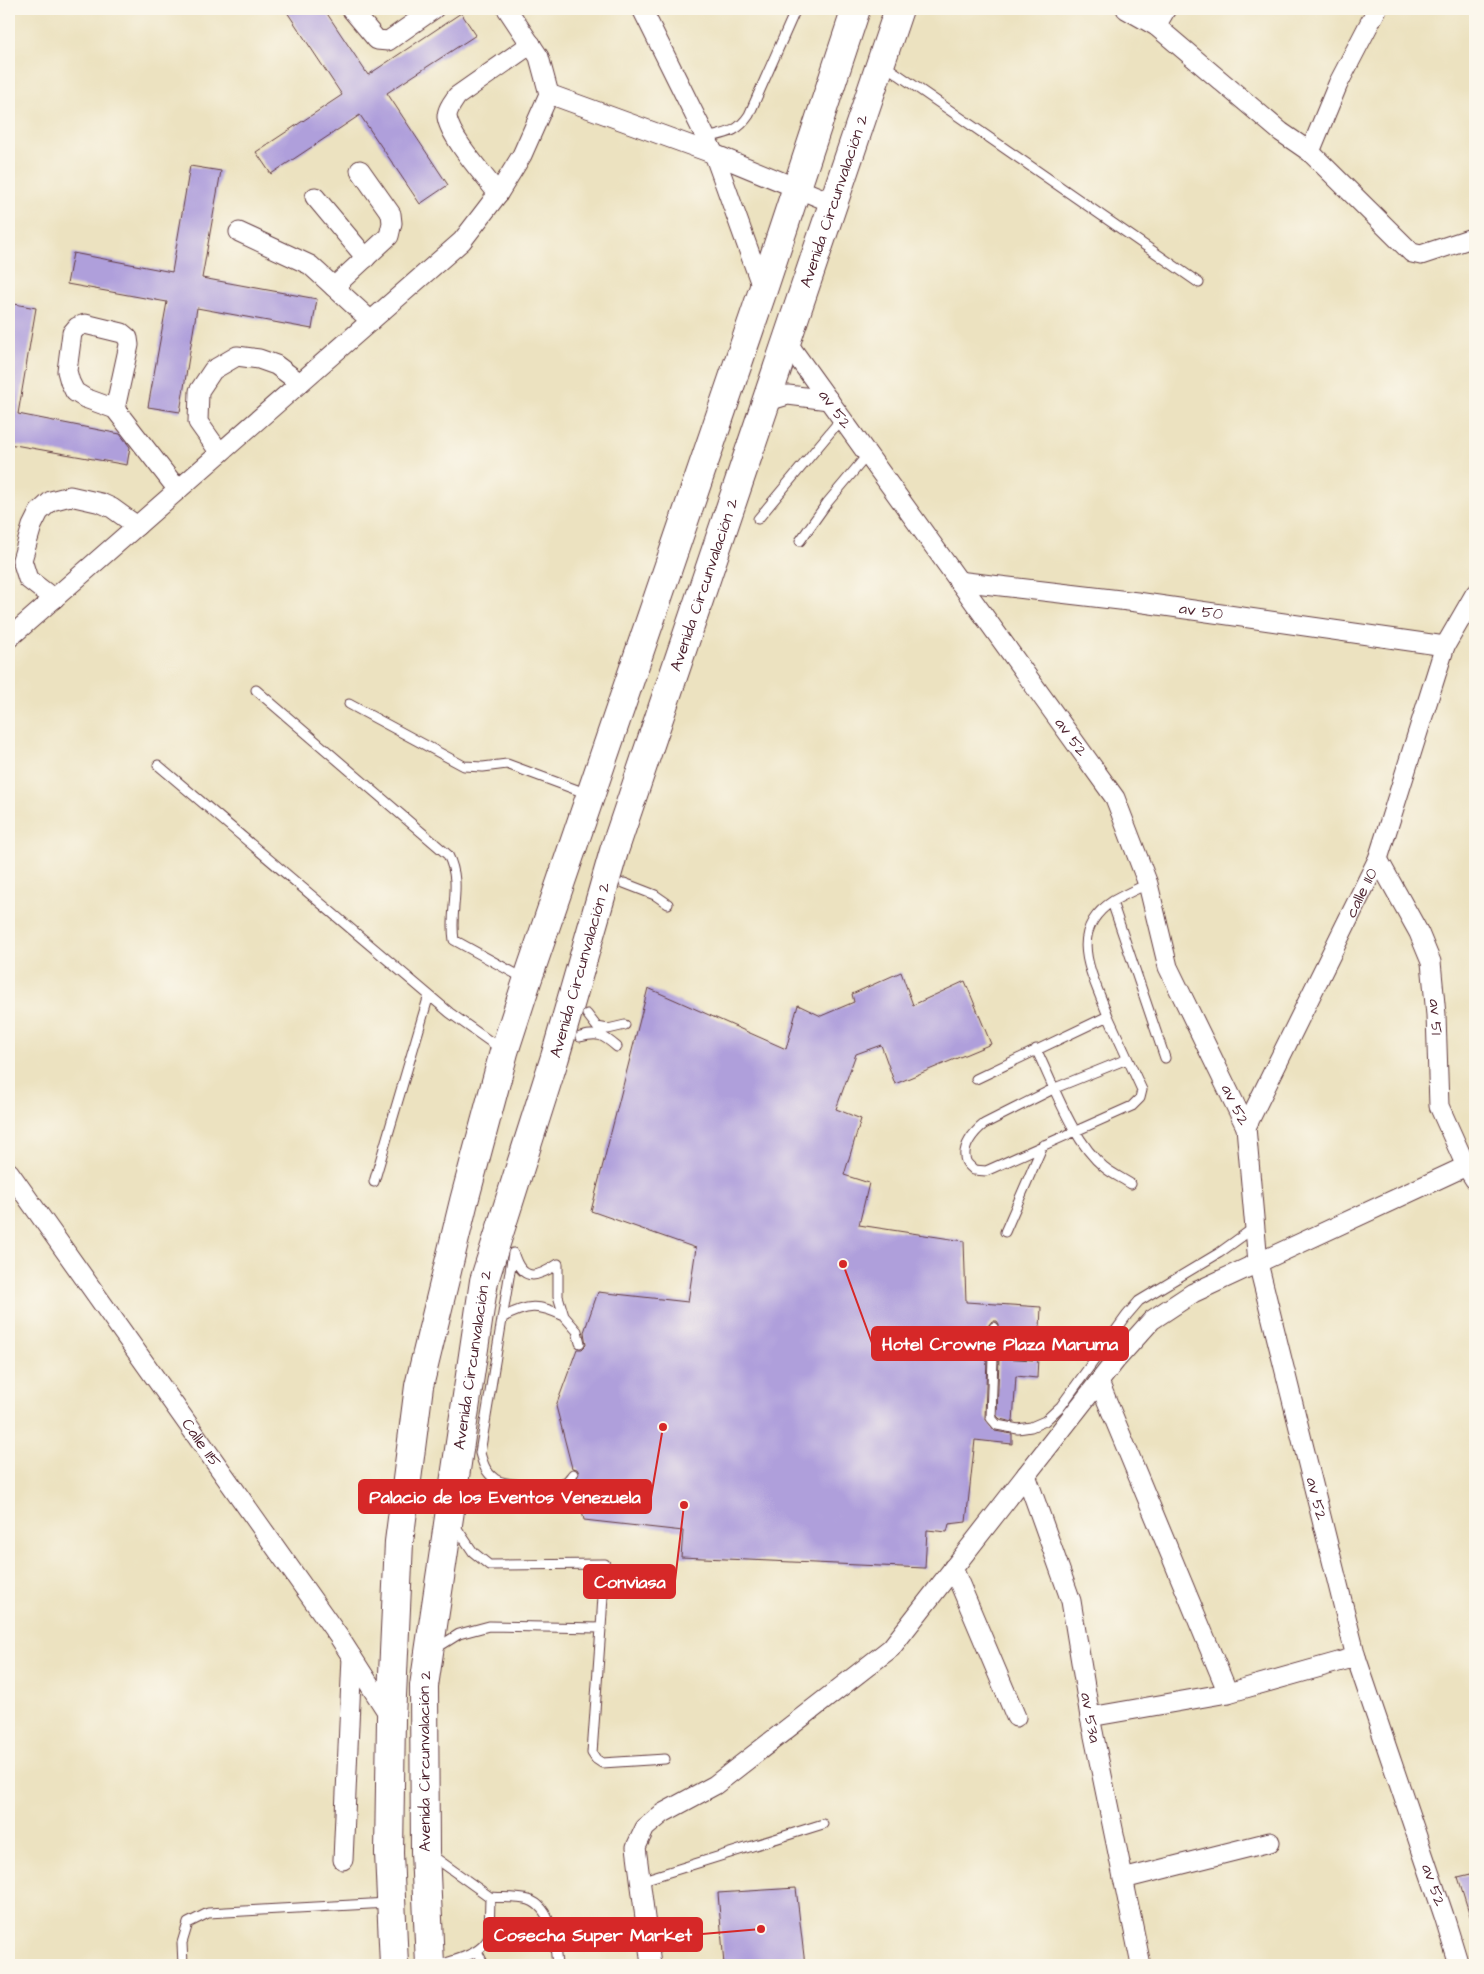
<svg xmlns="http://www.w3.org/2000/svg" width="1484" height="1974" viewBox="0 0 1484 1974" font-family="'Architects Daughter',sans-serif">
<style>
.building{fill:#af9fdb}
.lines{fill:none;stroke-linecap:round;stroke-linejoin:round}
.lane-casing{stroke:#623c41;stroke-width:11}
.street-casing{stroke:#623c41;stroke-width:21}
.highway-casing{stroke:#623c41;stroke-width:30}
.lane{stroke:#fff;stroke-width:9}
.street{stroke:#fff;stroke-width:19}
.highway{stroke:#fff;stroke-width:28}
.labels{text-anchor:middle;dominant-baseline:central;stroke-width:4.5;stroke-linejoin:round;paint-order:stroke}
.street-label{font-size:16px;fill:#4a1f2b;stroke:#fbf7ec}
.leader{fill:none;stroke:#d62828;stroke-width:2}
.callout-dot{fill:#d62828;stroke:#fbf7ec;stroke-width:2}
.callout{fill:#d62828;stroke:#d62828;stroke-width:2}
.callout-label{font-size:18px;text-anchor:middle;font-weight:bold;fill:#fff}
</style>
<rect width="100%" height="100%" fill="#fbf7ec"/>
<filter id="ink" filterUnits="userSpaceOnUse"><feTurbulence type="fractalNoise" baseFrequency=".02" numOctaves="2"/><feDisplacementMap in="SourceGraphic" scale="10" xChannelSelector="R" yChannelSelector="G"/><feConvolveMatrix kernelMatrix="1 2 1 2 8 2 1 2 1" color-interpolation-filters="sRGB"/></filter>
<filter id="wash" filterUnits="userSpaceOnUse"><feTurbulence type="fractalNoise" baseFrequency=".0096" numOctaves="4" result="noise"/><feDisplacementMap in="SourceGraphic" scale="20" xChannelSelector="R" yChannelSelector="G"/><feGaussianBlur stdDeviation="1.12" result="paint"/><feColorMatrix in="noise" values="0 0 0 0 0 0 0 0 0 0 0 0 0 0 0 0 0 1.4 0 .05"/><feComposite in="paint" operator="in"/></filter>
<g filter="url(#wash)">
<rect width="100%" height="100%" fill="#ece2c0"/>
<g id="blocks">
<path class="building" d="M285,9H324L368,75L461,13L476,35L387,93L448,185L420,204L360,115L271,174L256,152L342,95Z
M190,166L221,171L202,278L317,299L312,329L197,308L180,412L148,407L167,302L67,284L73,253L172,272Z
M9,303L36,308L18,414L120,434L130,447L127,465L9,444Z
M901,972L913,1005L965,981L991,1044L895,1084L881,1045L856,1054L836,1109L861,1119L844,1175L869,1183L859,1225L964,1241L966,1302L1041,1307L1039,1351L1033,1348L1000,1345L999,1324L997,1321H992L988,1326L985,1418L995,1431L1012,1434V1444L975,1440L966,1522L949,1524L947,1532L927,1530L925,1568L681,1557L683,1531L584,1520L575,1482L579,1473L577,1469L572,1468L556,1406L577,1349H582L586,1345L584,1332L598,1292L688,1302L696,1248L591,1211L648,988L786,1049L798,1005L821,1016L854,1002L852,994Z
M1038,1357L1037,1378L1016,1376L1013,1422L1000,1419L997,1416L999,1358L1033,1360Z
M1475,1873V1922H1472L1458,1877Z
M796,1888L805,1965H724L718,1893Z"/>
</g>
</g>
<g filter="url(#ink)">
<use href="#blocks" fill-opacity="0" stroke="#623c41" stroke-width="1"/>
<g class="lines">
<defs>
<path id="lane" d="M883,64L1199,283
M706,138C726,133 737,133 749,115L796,9
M758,519L842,418
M800,541L827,503L869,453
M256,690L448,855C463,885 449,909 454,940L525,979
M349,704L464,766L483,767L507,764L588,794
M158,765L450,1013L502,1050
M624,883L655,895L668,904
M1112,902L1165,1058
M587,1014L597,1027L608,1029L625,1025
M1108,1016L1142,1090L1140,1098L1132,1106L986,1171L974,1170C972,1168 967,1164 966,1161C961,1147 974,1132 984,1124L1055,1088L1127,1059
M580,1037C599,1032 603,1035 617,1047
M1036,1049C1054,1086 1073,1142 1104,1167C1112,1174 1122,1178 1131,1184
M976,1079L1108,1016C1093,975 1065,932 1113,901C1124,895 1136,889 1148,884
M374,1182L429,995
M1005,1232L1043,1145
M513,1253L480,1453C483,1464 486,1473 495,1479C505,1486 555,1488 565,1482C568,1481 571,1476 573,1474
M514,1255C523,1283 538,1277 558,1264
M558,1264V1296L564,1316L577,1331L580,1343
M502,1318C527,1304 539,1304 564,1316
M994,1327L991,1418L997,1425L1018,1429L1031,1427L1045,1421L1061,1406L1127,1315L1139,1301L1219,1253L1255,1227
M993,1351L1033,1354
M601,1628L592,1753L596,1759L602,1763L665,1759
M435,1649L459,1634L489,1626L601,1628L605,1564L489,1565L473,1552L454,1524
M430,1854L490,1897L489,1937C481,1955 457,1959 440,1965
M640,1881L823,1824
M490,1897C501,1898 519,1897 529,1900C553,1908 555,1945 557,1965
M477,1951L484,1965
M183,1965L182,1943L188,1923L208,1913L388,1903"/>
<g id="street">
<path d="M351,9L377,40L388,41L434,9"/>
<path d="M642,9L714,154L763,290"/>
<path d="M1126,9L1156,26L1281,132L1310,152L1412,253L1421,255L1475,237"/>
<path d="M1156,26L1166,9"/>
<path d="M549,94L714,154L833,203"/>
<path d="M1310,152L1338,84L1377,9"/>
<path d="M498,194C485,176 450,138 447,117C447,109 453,102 457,96L531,44"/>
<path d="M315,197L366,258"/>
<path d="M239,232L310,265L371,321"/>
<path d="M334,287L389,236L392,223L391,214L360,170"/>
<path id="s1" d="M786,341L1115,798L1148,884L1168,967L1246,1127L1258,1263L1356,1657L1444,1916L1459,1965"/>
<path d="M765,402L788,395L829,400"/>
<path d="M115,409L129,345L128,338L122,333L85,324L77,327L72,333L67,371L70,382L75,392L85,398L115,409L178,490"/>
<path d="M220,453L198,422L199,391L213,370L237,356L259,359L276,365L300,383"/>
<path id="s2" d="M958,581L1137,602L1445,646"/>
<path d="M54,599L28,579L22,560L32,526L39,512L51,501L70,496L101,503L112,508L137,526"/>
<path d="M9,638L462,241L498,194L522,155L549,94L539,57L507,9"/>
<path id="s3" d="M1378,859L1419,933L1431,962L1436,1015L1439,1106L1466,1166L1475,1180"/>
<path id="s4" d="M1246,1127L1378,859L1445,646L1475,594"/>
<path id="s5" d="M9,1172L339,1637L391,1718"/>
<path d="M1099,1382L1228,1693"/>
<path id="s6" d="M1026,1475L1071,1601L1090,1717L1141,1965"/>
<path d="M953,1568L1016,1717"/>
<path d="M1090,1717L1228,1693L1356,1657"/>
<path d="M343,1860L352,1657"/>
<path d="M1123,1879L1270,1842"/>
<path d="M651,1965L636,1847L645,1828L663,1813L715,1785L891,1648L1116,1360L1152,1320L1193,1293L1475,1162"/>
</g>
<g id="highway">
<path d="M394,1965L389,1853L391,1718L399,1542L419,1386L464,1201L504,1052L527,981L763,290L856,9"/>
<path id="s7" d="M430,1965L425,1851L424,1686L484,1281L555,1057L614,851L899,9"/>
</g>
</defs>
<use href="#lane" class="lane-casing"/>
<use href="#street" class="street-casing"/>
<use href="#highway" class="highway-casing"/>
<use href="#lane" class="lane"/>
<use href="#street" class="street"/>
<use href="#highway" class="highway"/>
</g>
</g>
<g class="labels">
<g class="street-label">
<text stroke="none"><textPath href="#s7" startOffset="1824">Avenida Circunvalación 2</textPath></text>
<text stroke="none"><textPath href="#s1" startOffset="84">av 52</textPath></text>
<text stroke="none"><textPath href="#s7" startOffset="1419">Avenida Circunvalación 2</textPath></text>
<text stroke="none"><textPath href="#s2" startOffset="245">av 50</textPath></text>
<text stroke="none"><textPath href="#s1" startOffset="488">av 52</textPath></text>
<text stroke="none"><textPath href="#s4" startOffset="261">calle 110</textPath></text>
<text stroke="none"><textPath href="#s7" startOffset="1014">Avenida Circunvalación 2</textPath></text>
<text stroke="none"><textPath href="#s3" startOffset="171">av 51</textPath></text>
<text stroke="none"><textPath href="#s1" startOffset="894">av 52</textPath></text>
<text stroke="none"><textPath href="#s7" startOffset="609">Avenida Circunvalación 2</textPath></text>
<text stroke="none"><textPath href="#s5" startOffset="332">Calle 115</textPath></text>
<text stroke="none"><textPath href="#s1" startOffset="1298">av 52</textPath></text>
<text stroke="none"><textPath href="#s6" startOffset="252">av 53a</textPath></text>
<text stroke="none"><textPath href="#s7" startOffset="204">Avenida Circunvalación 2</textPath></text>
<text stroke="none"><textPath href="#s1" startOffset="1702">av 52</textPath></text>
</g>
</g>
<path class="leader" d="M843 1264L872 1343M663 1427L651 1497M684 1505L675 1581M761 1929L702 1934"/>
<g class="callout-dot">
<circle cx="843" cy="1264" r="5"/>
<circle cx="663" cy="1427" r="5"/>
<circle cx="684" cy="1505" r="5"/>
<circle cx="761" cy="1929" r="5"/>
</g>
<g class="callout">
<rect x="872" y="1327" width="256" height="33" rx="5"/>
<rect x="359" y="1480" width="292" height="33" rx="5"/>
<rect x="584" y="1565" width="91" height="33" rx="5"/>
<rect x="484" y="1918" width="218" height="33" rx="5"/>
</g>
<g class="callout-label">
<text x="1000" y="1350">Hotel Crowne Plaza Maruma</text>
<text x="505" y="1503">Palacio de los Eventos Venezuela</text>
<text x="630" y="1588">Conviasa</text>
<text x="593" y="1941">Cosecha Super Market</text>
</g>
<rect width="1484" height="1974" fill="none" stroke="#fbf7ec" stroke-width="30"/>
</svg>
